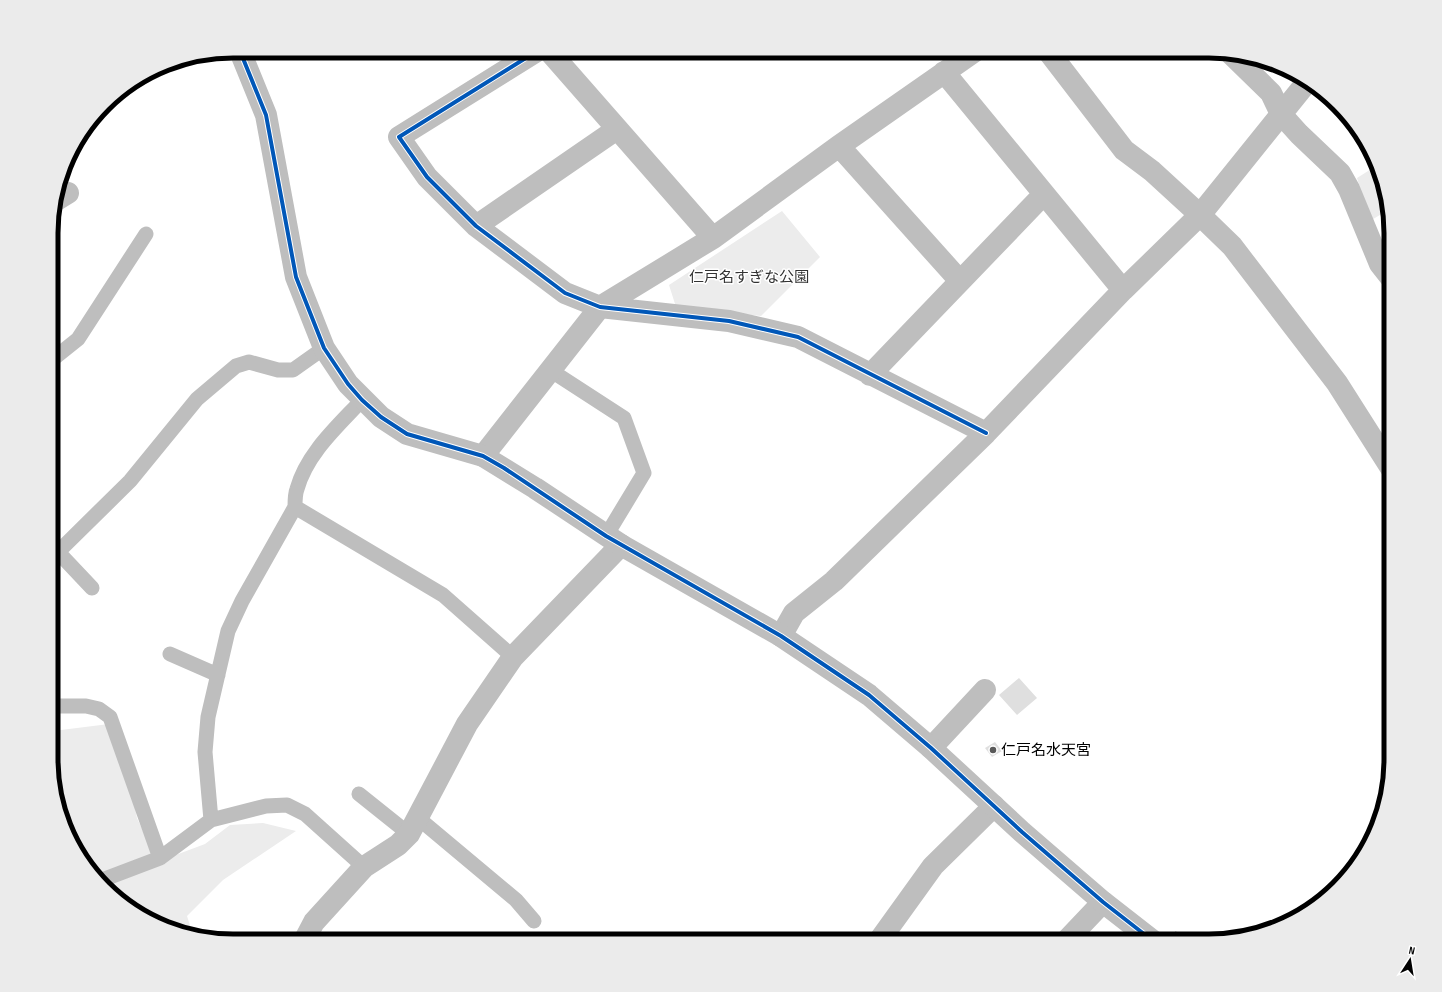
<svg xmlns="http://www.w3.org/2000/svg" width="1442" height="992" viewBox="0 0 1442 992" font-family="'Sofia Sans Condensed','Noto Sans JP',sans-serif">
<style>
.green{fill:#ececec}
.building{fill:#dfdfdf}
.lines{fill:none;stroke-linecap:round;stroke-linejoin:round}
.path{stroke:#b9b9b9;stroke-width:2.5;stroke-dasharray:1 2;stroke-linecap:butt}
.service{stroke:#bebebe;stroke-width:15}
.minor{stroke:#bebebe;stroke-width:22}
.tertiary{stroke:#bebebe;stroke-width:22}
.cycleway-casing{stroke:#fff;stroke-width:6}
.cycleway{stroke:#0057b8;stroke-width:4}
.poi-dot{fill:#595959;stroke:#fff;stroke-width:1.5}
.labels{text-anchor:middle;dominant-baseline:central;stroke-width:3;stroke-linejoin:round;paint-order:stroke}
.park-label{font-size:15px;fill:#333;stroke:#fff}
.poi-label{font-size:15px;fill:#000;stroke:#fff;text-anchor:start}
.rim{fill:none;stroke:#000;stroke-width:5}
</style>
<rect width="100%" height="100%" fill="#fff"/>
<path class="green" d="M1376,166L1388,210L1370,221L1357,178Z
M782,211L820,257L761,316L676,307L669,285Z
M117,723L137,818L157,862L205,844L230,825L263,823L296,831L223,880L187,916L193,935L174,931L122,903L76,850L53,782V731Z"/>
<path class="building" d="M1019,678L1037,698L1017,715L999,695Z
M995,742L1002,751L992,757L985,748Z"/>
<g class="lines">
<path class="path" d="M1175,932L1186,941"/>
<path class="service" d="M53,359L78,339L146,234
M550,370L624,418L644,473L606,536
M295,507L443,595L513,657
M58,552L92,588
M53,555L58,552L130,481L197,399L236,366L249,362L278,370H293L324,348
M170,654L218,675
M53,706H86L99,709L110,717L160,858
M359,794L409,834
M418,818L516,900L534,921
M211,820L205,752L208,717L228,631L242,601L295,507C295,501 295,494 297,489C307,453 338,426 362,400
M102,880L160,858L211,820L266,806L287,805L305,814L364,867"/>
<path class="minor" d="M537,51L399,137L427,177L476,226L565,293L600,307L729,321L798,337L986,433
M549,51L713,238
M1048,51L1124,150L1152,171L1200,215L1232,246L1337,383L1391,468
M1230,53L1271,93L1281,114L1299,134L1340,173L1349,189L1380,264L1391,278
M944,72L1123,290
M839,146L960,281
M55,201L68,193
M476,226L617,129
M870,375L1044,194
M781,636L794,613L834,581L986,433L1123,290L1200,215L1307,82
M931,748L985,690
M304,941L314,922L364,867L398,845L409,834L467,724L513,657L621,545L535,488L483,456L600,307L713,238L839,146L975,51
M879,941L933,866L994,806
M1066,941L1103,902"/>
<path class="tertiary" d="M240,51L266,115L296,277L324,348L348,384L381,417L407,434L483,456
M621,545L781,636L869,695L931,748L1022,832L1103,902L1153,941"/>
<defs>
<path id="cycleway" d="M240,51L266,115L296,277L324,348L348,384L362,400L381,417L407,434L483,456L504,468L606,536L781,636L869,695L931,748L1022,832L1103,902L1153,941
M537,51L399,137L427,177L476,226L565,293L600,307L729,321L798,337L986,433"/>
</defs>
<use href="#cycleway" class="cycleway-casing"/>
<use href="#cycleway" class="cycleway"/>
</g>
<circle class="poi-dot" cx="993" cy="750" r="4"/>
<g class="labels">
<g class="park-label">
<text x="749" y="277">仁戸名すぎな公園</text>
</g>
<g class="poi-label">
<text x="1001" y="750">仁戸名水天宮</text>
</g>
</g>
<path d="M0 0H1442V992H0ZM233 58H1209A175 175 0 0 1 1384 233V759A175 175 0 0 1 1209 934H233A175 175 0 0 1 58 759V233A175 175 0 0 1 233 58Z" fill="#ebebeb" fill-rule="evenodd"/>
<path class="rim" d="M233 58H1209A175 175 0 0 1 1384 233V759A175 175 0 0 1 1209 934H233A175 175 0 0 1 58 759V233A175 175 0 0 1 233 58Z"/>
<g transform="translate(1410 960) rotate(12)" stroke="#ffffff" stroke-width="3" paint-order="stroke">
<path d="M0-3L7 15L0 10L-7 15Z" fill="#000000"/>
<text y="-6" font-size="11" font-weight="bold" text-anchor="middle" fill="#000000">N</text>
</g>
</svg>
